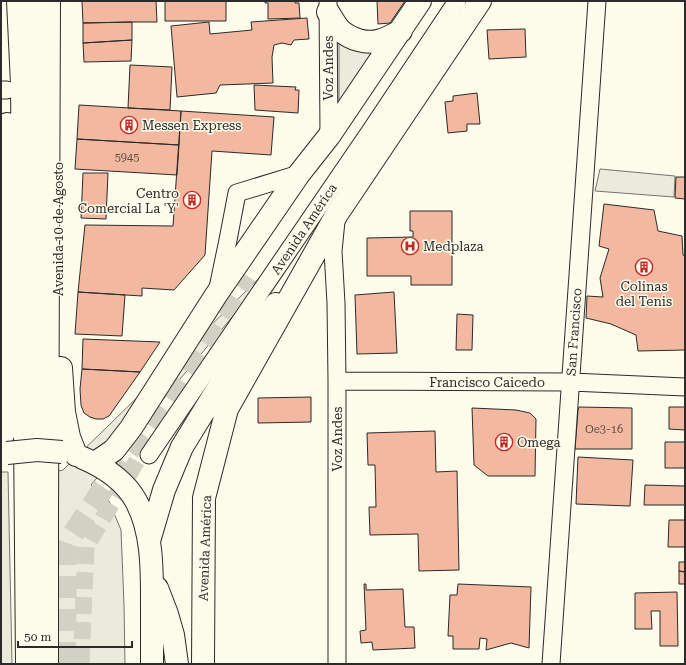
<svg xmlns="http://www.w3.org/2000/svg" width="686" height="665" viewBox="0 0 686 665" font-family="'Roboto Serif',serif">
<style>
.green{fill:#ecebdb;stroke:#74746e}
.building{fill:#f2b8a0;stroke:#2b2b2b}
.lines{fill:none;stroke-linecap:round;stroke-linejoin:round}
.minor-tunnel{stroke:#d3d1c4;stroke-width:17;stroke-dasharray:17 8;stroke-linecap:butt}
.major-tunnel{stroke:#d3d1c4;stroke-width:22;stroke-dasharray:22 11;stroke-linecap:butt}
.minor-casing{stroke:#2b2b2b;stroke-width:19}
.major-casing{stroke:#2b2b2b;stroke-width:24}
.minor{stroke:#fdfbea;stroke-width:17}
.major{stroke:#fdfbea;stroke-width:22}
.major-bridge-casing{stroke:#2b2b2b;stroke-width:24;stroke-linecap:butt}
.major-bridge{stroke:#fdfbea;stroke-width:22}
.labels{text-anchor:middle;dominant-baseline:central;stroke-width:3;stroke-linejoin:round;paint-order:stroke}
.number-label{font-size:11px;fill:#5d4e48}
.street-label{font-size:13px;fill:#2b2b2b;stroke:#fdfbea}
.poi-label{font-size:13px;fill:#2b2b2b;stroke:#fdfbea;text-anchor:start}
</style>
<rect width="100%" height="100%" fill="#fdfbea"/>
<path class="green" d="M339,35L377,47L339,101Z
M600,169L675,176L674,197L595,191Z
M291,247L91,485L109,501L121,530L124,605L125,664H55L53,472L63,470Z
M1,472H8L12,664H1Z"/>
<path class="building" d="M82,1H156L157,22H132L83,23Z
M165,1H226V21H165Z
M265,1H295V3H299L300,18L268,19V3H265Z
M377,1H405L390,23L378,24Z
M307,18L309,39L294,40L291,45L282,43L274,45L272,57L273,83L220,85L216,93L177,97L171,26L209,22L210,34L252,30L251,22Z
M132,22V40L83,43V23Z
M525,29L526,57L489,59L487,30Z
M132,40L131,61L84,62L83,43Z
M130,65L172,67L170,110L128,108Z
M254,85L296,87L295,90H299L298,113L255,110Z
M477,93L480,124H467V131L448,133L445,102L453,101V96Z
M79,105L181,111L179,145L77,139Z
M181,111L274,117L271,155L212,151L205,255L174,290L142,288V296L78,292L85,225L173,226Z
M77,139L179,145L177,175L75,169Z
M83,173H108L106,219L81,218Z
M676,177H685V199L675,198Z
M604,204L654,210L658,231L682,236L683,255L685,256V350L638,351L636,335L611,324L586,318L587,296L603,297L600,278L609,249L599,246Z
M410,211H452V285H411V276H367V238L413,237V231H410Z
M78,292L125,295L122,336L75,334Z
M394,292L397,353L357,354L355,295Z
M457,314L473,315L472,350H456Z
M83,339L160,342L140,372L82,369Z
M82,369L140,372L109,416L103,419H96L90,417L84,413L81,405L80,389Z
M311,397V422L258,423V398Z
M579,407L632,408V449H575L578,410Z
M669,407H685V430L669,429Z
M472,408L516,410L530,413L536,419L535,476H488L474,465Z
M435,431L436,472L457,471L459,570L419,571L418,534L370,535L369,507H376L375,465H368L367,433Z
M665,442H685V468H665Z
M578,457L633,460L630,506L576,504Z
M645,485L685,486V505H644Z
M669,520H685V547H668Z
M679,562H685V572L679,571Z
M679,571L685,572V584H679Z
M364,584H366V590L403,589L405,627H414L415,648L373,650L372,642L361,643L360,631L366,630Z
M458,584L531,587L529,648L511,643L486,650L487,639L480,638L479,649H453V636H448L450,595H457Z
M677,592L678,646H660V611H651L652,629H635V593Z"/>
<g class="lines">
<path class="minor-tunnel" d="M81,664L86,547L142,452"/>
<path class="major-tunnel" d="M65,664L66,552L73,534L246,275"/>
<defs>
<path id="minor" d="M32,1L36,463
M328,1L329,136
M1,90H7
M336,221L333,251L336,303L337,381V664
M218,288L228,240L237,193L299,174
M337,381L571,382L685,387
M149,455L371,130L457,1
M551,664L597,1"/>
<path id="major" d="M18,1L22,84L27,664
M328,12C332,18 335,24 340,30C350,39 367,45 381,40C388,38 394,34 401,31
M61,368L64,412L69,437L76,455
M1,439L6,428L7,124
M83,458C104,467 125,481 136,501C153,532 152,572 152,606C152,625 152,645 152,664
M95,463L114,450L131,428L216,295L299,174L329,136L420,1
M149,541L164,490L182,447L255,328L276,304
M157,588L167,614L173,635L177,664
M47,664V519L49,1
M203,664L204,498L227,409L337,214L480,1"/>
</defs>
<use href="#minor" class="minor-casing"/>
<use href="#major" class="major-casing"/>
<use href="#minor" class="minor"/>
<use href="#major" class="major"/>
<defs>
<path id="major-bridge" d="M7,453L37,450L62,452"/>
</defs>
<use href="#major-bridge" class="major-bridge-casing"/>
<use href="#major-bridge" class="major-bridge"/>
</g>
<defs>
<symbol id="building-ring" viewBox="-11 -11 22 22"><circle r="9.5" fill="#fdfbea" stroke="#c62828" stroke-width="1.5"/><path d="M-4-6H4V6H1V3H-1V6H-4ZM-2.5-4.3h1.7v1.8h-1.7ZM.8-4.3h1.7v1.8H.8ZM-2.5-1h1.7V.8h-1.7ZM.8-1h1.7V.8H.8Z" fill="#c62828"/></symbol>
<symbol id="hospital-ring" viewBox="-11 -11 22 22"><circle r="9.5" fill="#fdfbea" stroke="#c62828" stroke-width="1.5"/><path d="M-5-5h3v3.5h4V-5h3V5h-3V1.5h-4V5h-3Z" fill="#c62828"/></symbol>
</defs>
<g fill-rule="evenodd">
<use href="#building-ring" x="119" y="115" width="20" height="20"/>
<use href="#building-ring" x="182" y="190" width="20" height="20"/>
<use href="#hospital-ring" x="400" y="236" width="20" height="20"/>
<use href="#building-ring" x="634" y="257" width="20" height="20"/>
<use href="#building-ring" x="494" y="432" width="20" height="20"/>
</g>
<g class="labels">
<g class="number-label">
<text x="127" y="157">5945</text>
<text x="604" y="429">Oe3-16</text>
</g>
<g class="street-label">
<text transform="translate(328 68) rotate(-90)">Voz Andes</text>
<text transform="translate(58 229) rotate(-90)">Avenida 10 de Agosto</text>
<text transform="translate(304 229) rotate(-56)">Avenida América</text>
<text transform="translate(574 332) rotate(-86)">San Francisco</text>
<text x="487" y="382">Francisco Caicedo</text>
<text transform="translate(337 439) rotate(-90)">Voz Andes</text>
<text transform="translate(205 548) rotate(-88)">Avenida América</text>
</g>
<g class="poi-label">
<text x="142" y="125">Messen Express</text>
<text x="179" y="193" text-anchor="end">Centro<tspan x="179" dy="15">Comercial La 'Y'</tspan></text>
<text x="423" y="246">Medplaza</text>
<text x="644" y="286" text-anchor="middle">Colinas<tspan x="644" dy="15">del Tenis</tspan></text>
<text x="517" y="442">Omega</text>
</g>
</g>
<rect width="686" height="665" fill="none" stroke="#2b2b2b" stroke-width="4"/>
<path d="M18 641v6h114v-6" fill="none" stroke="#2b2b2b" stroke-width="2"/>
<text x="24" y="641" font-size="12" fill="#2b2b2b" stroke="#fdfbea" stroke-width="3" paint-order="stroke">50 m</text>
</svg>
